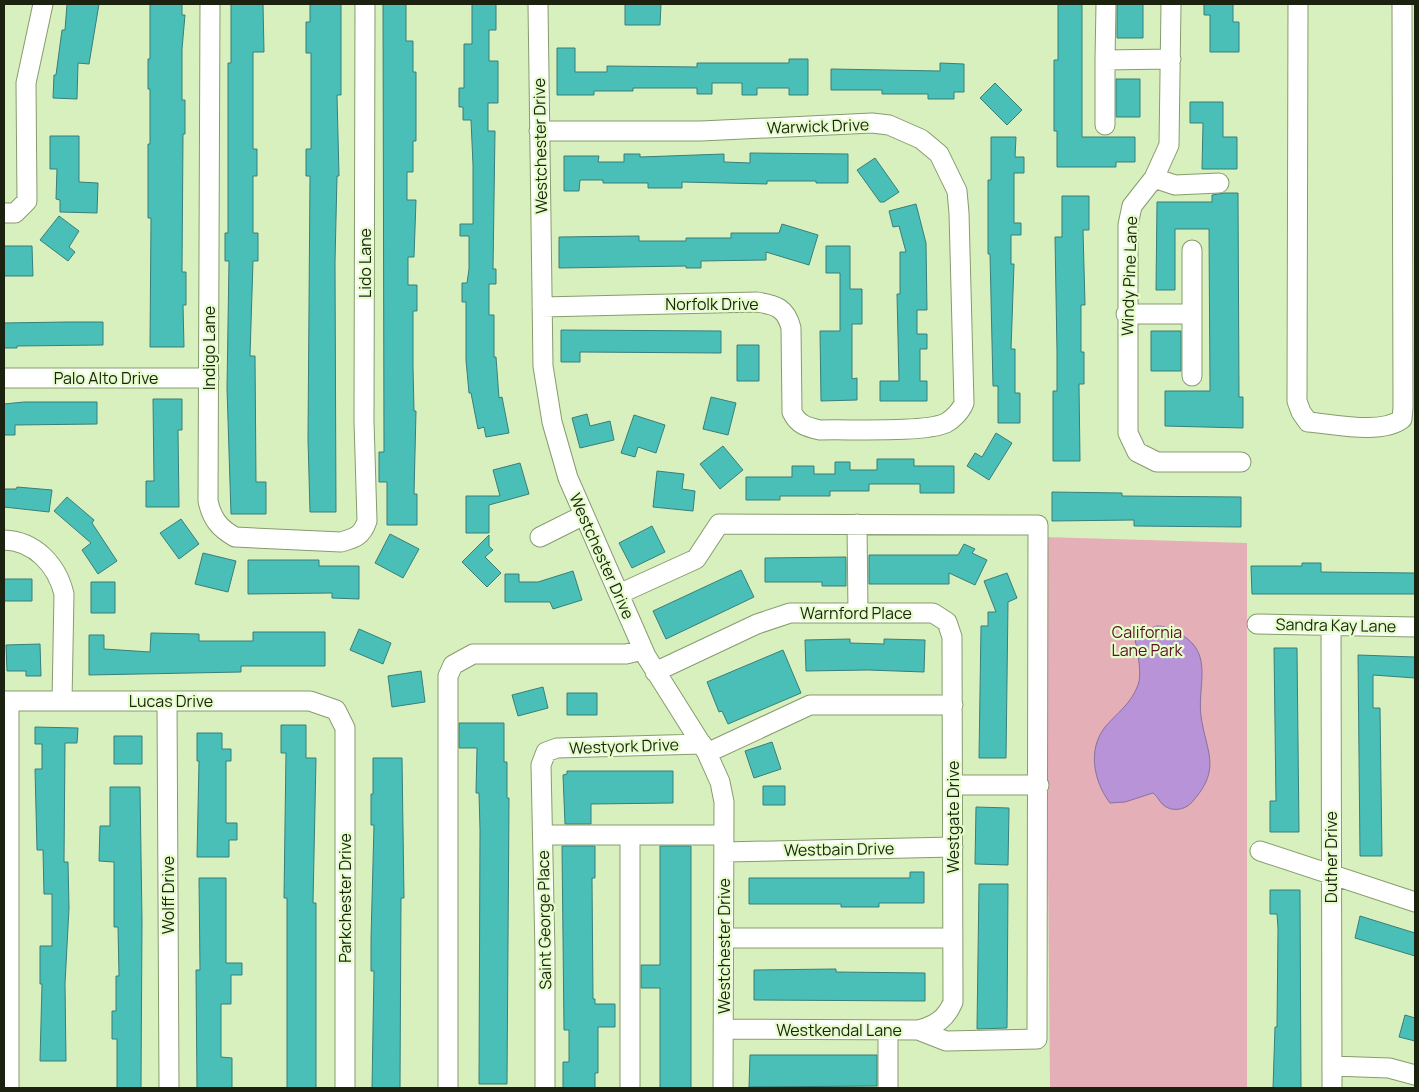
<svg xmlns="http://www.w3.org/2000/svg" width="1419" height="1092" viewBox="0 0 1419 1092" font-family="Manrope,sans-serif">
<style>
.green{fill:#e5afb7}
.water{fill:#b893d8;stroke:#89719c}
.building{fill:#49bfb7;stroke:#387f7a}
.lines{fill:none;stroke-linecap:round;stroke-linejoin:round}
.minor-casing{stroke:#869c6d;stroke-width:21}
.minor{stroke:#fff;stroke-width:19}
.labels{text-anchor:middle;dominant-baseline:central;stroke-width:4.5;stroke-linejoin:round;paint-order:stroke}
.street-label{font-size:16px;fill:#1b2310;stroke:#e5fdca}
.park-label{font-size:16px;fill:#5c0f27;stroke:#e5fdca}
</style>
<rect width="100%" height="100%" fill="#d8f0bd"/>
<path class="green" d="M1045,537L1247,543V1088H1050Z"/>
<path class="water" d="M1157,626C1167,626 1173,630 1182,635C1214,654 1197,687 1201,716C1206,752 1222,768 1193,801C1187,809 1175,812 1166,807C1160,804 1158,796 1153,793L1125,802L1110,803C1094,782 1087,750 1105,727C1117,713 1131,704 1138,685C1142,674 1138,658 1137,647L1135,641L1151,628Z"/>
<path class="building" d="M67,4H99L89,64L78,63L77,99L53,98L54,75H56L62,30H65Z
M150,4H182V15H185L182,49V100H185V134H183L182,272H186V305H183L184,347H150L151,218H148V144H150V89H148V59H150Z
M231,4H263L264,52H253V149H257V176H253V233H258V261H253L250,356H255L256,482H266V514H231L227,388L229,261H225V233H228V63H231Z
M310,4H341V95H337L339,176H337L335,262L336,512H310L308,439L310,176H306V149H311V53H306V22H310Z
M383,4H406V41H413V72H416V141H413V172H407V200H416L414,257H408V285H417V311H413V367L414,411H416L414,494H417V525H387V482H379V452H384Z
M472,4H496V30H489V61H498V103H488V131H495L493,269H496V284H489V315H494V357H496L499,398L502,397L509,433L486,437L484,427L478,429L471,393H469L466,360V302H462V283H467L469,269V236H460V224H473V165L471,120H463V107H459V88H464V44H472Z
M625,4H661L660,25H625Z
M1058,4H1082V137H1135V162H1116V167H1057V131H1054V60H1058Z
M1117,4H1143V38H1117Z
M1204,4H1233V22H1239V52H1210V15H1204Z
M557,48H575V72H607V66L697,67V63H789V59H808V95H789V88H757V95H742V83H712V94H697V88H633V91H594V95H557Z
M940,63L964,64V92H954V99H928V94H882V90H831V69L940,71Z
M1116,79H1140V117H1116Z
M995,83L1022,110L1007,125L980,98Z
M1190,102H1223V137H1237V169H1202L1203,123H1190Z
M50,136H79V182L98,183L97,213L60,212V200L56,199L57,169H50Z
M991,137H1016L1015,157H1024V173H1014V223H1021V235H1011V264H1014L1011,349H1015V393H1020V423H998V386H993L990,254H988V180H991Z
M750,153L848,154V183H816V181H767V184L682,182V188H648V183H603V180H580L579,191H564V156H599L598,162H624V154H640V157L724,154V162L750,163Z
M875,158L899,192L884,202H880L857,170Z
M1224,193H1238L1239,397H1243V428L1165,426V391H1210L1209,229H1175V290H1156L1157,202H1212V195Z
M1062,196H1089V230H1083L1085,305H1081V352H1084V384H1079L1080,461H1053V391H1057V352L1055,237H1062Z
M916,204L926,243L927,310H917V334H927V349H920V381H927V401H880V381H899L897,294H900V252H906L899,226L893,227L889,211Z
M59,216L79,231L69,247L75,252L68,261L40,240Z
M782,224L818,235L809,265L766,252V260L701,261V268H686V266L559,268V237L639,236V241H686V238H731V233H779Z
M4,246H32L33,276H4Z
M826,246H850V289H862V324H852V379L857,378V400L821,401L820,331H840V273H826Z
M67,322H103V345L17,346V348H4V323Z
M561,330L721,331V353L580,352V362H561Z
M1151,331H1181V371H1151Z
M737,345H759V381H737Z
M711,397L736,403L728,435L703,429Z
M153,399H182V430H178L179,507H146V481H154Z
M24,402H97V424L15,425V435H4V404Z
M587,414L590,426L610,421L614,440L580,448L572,418Z
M634,415L665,425L656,453L638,447L635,457L621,453Z
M996,433L1012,443L989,480L967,466L975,453L982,457Z
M723,446L743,470L720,489L700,464Z
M877,459H914V466H954V493H920V484H869V491H830V496H780V500H746V477H792V466H814V474H835V462H850V470H877Z
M520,463L529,494L489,505V533H466V496H500L493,470Z
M657,471L684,474L682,489L695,491L693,511L653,507Z
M17,487L52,490L49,512L4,507V489H16Z
M1052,492L1122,493V496L1241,497V527L1134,526V520L1052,521Z
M67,497L94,520L92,523L117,561L98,574L82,550L91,543L54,511Z
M181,519L199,544L179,559L160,533Z
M652,526L665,552L632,568L619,543Z
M390,534L419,549L403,578L375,563Z
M489,535V546L493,550L485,557L501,573L487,587L462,562Z
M964,544L975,549L972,553L987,560L975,585L949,573V584H869V555H958Z
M203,553L236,561L228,592L195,584Z
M846,557V586H822V582H765V558Z
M248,560H319V566H359V599L332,598V593L248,594Z
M1302,563H1321V572L1415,573V594H1252L1251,566H1302Z
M741,570L754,597L666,639L653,611Z
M573,571L582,600L553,609L550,602H505V574H519V582H538Z
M1007,573L1017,598L1008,602L1006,758H979L981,626H988V612H996L984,581Z
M4,579H32V601H4Z
M91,582H115V613H91Z
M359,629L391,643L383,664L350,650Z
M253,632H325V666H241V672L89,675V635H104V649L150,652L151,633L199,634V641H253Z
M850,639V643L884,644V639L925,640L924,672L868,670L806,671L805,640Z
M40,644L41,676H26V671H7L6,645Z
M1274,648H1297L1299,832H1270V801H1276Z
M783,650L801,693L728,724L722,711L719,712L707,682Z
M1358,655L1415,657V678L1373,675V708H1380L1382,856H1360Z
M421,671L425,702L392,707L388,676Z
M543,687L548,708L518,716L512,695Z
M567,693H597V715H567Z
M459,723H504V762H507V798H509L507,1084H479L480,830L479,793H476L477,748H459Z
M281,725H306V758H316L313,903H316V1088H287V898H284L286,753H281Z
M35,727L78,728L77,743H65L64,862H68L69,908L65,984L66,1061H40L42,984H40V946H52V894H44L43,850H37L35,769H42V744H35Z
M197,733H222V749H231V761H226V823H237V840H229V857H197L199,761H197Z
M114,736H142V764H114Z
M772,742L781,769L754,778L745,751Z
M373,758H402L404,898H401L400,1088H372L374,971H371V939L374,825H371V794H373Z
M567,771H673V803L591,804V824H565L563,775L567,774Z
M763,786H785V805H763Z
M110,787H140L142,921L141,1088H117V1039H112V1011H116V976H119L118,927H114V862L99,861L100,826H110Z
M976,807L1009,808L1008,865L975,864Z
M562,846H595V878H592L593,999H595V1004H615V1027H598V1073H595V1088H563V1062H569V1030H564Z
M660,846H691V1088H660V988H641V965H660Z
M910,872H924V903H879V907H841V904H749V878H910Z
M199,878H226V963H242V975H231V1004H221V1057L232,1058V1088H197L196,970H200Z
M979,884H1008L1007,1028L977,1029Z
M1270,890H1300L1301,1088H1273L1275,1027H1277L1278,928L1277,914H1270Z
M1360,916L1415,933V956L1355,938Z
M836,969V972L925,973V1001L754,1000V970Z
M1405,1015L1415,1018V1041L1399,1037Z
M750,1055H877V1086L749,1087Z"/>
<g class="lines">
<defs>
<path id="minor" d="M210,4L208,501C212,519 219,528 235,537L341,542C355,538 362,536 367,521L364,421L365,4
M538,4L543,366L552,422L568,478L646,656L707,753L720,782L724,802L723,1088
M1106,4L1105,60L1171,59
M1171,4L1169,145L1154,178L1132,206L1128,225V433L1137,452L1157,462H1241
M1298,4L1297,401L1301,412L1308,422C1334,424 1381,435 1402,419L1403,408L1402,4
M1105,60V125
M539,131H701L872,123L889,125L921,139L939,154L957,191L959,213L964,403C961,411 953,419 946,423C924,433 848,429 820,430C807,427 798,425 792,412L791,328C786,308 776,305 757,302L542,307
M1154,178L1175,185L1219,183
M4,213H15L27,201L26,83L43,4
M1126,314H1191
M1192,376V250
M4,378H209
M857,524L858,613
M540,537L584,515
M4,540C35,541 57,565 64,594L62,701
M619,594L696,559L719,524L1038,525L1037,1039L946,1041L918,1030
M1257,624L1415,627
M1331,626L1332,1088
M655,672L757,624L790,613H933L947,622L952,637L953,1002C946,1019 935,1026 918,1030L723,1029
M4,701H310L336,710L345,728V1088
M167,701L169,1088
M707,753L810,705H953
M953,785H1039
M543,835H724
M630,835V1088
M1260,851L1415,902
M724,852L953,847
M724,938H953
M1332,1066L1389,1068L1415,1075
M9,1088V701
M448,1088V676L453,665L473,654H626L643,650
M545,1088V952L541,765L546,752L557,748L702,744
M888,1088V1030"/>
</defs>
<use href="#minor" class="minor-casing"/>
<use href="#minor" class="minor"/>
</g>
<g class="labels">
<g class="street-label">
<text transform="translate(818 126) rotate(-2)">Warwick Drive</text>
<text transform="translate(540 146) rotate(-91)">Westchester Drive</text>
<text transform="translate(365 263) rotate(-90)">Lido Lane</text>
<text transform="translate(1129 276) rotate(-88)">Windy Pine Lane</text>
<text x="712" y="304">Norfolk Drive</text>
<text transform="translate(209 348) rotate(-90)">Indigo Lane</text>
<text x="106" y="378">Palo Alto Drive</text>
<text transform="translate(602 556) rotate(66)">Westchester Drive</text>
<text x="856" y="613">Warnford Place</text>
<text transform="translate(1336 625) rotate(1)">Sandra Kay Lane</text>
<text x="171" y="701">Lucas Drive</text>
<text transform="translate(624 746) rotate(-2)">Westyork Drive</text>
<text transform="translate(953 817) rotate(-90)">Westgate Drive</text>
<text transform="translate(839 849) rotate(-1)">Westbain Drive</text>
<text transform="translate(1331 857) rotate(-90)">Duther Drive</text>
<text transform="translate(168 895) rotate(-90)">Wolff Drive</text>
<text transform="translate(345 898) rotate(-90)">Parkchester Drive</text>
<text transform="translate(544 920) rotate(-91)">Saint George Place</text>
<text transform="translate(724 946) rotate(-90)">Westchester Drive</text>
<text x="839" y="1030">Westkendal Lane</text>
</g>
<g class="park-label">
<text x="1147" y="632">California<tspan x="1147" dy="18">Lane Park</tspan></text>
</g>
</g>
<rect width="1419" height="1092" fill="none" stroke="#1b2310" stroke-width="10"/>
</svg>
